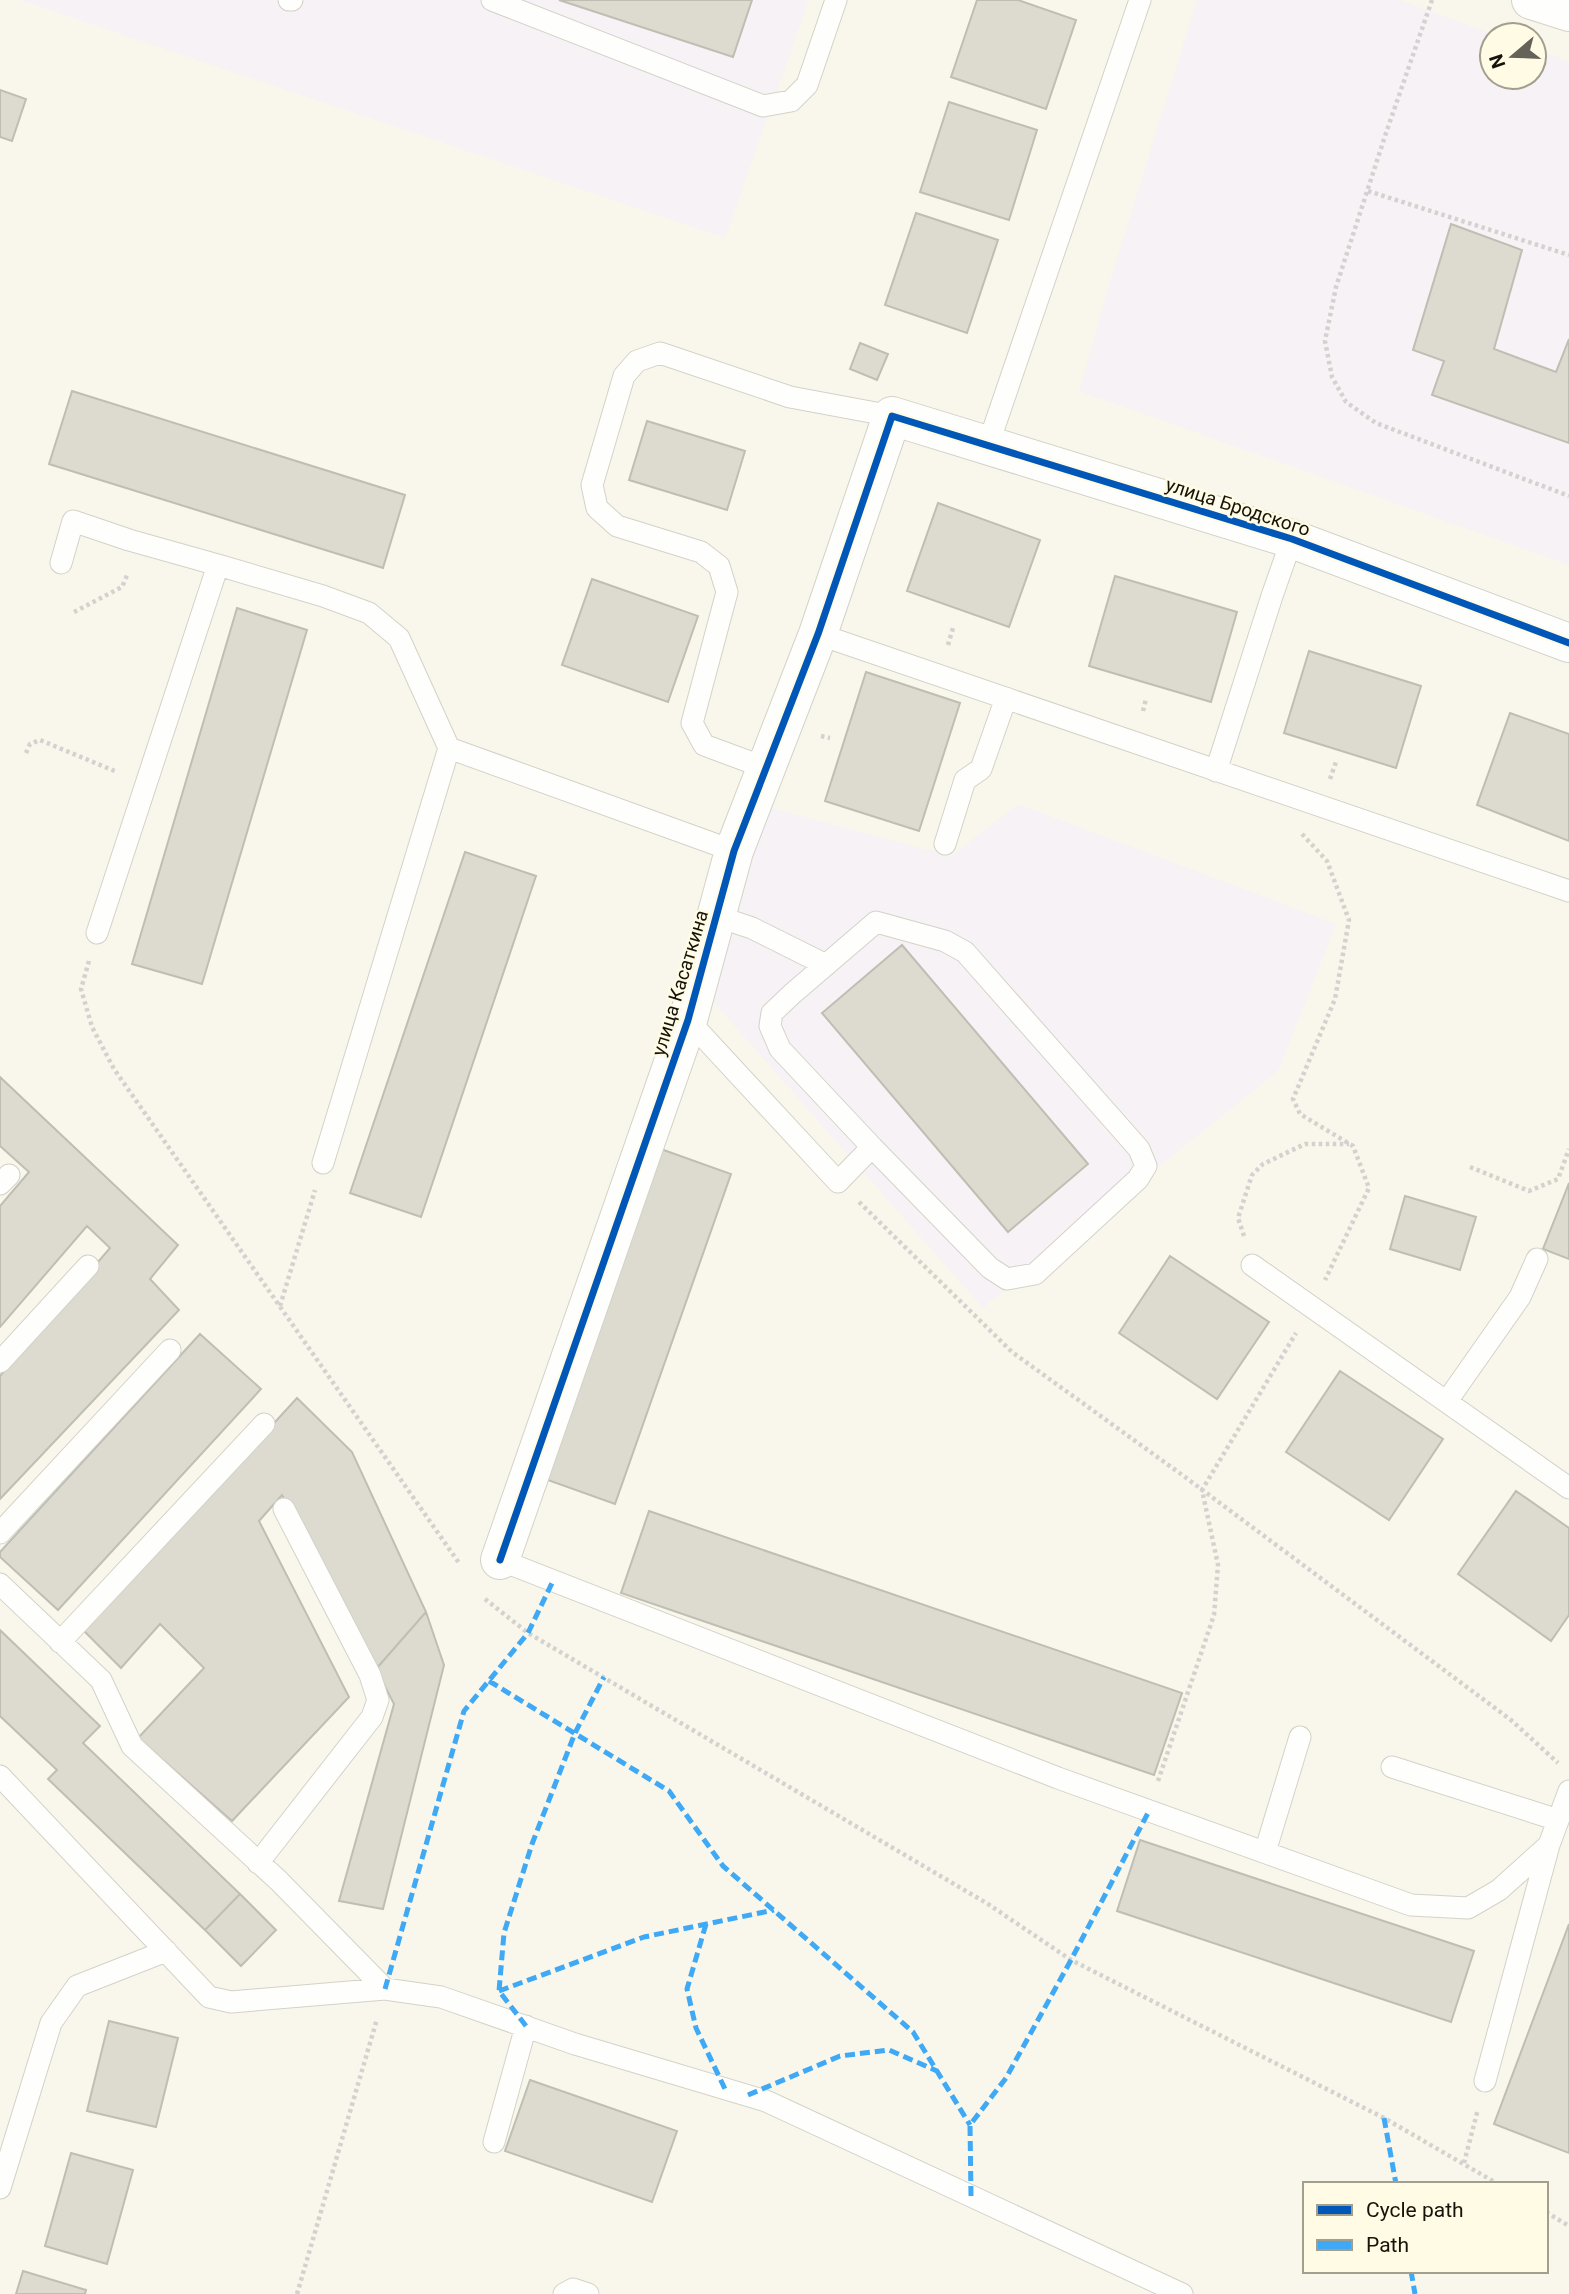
<svg xmlns="http://www.w3.org/2000/svg" width="1569" height="2294" viewBox="0 0 1569 2294" font-family="Roboto,sans-serif">
<style>
.education{fill:#f6f2f6}
.building{fill:#dddbd0;stroke:#bfbeb3;stroke-width:2}
.lines{fill:none;stroke-linecap:round;stroke-linejoin:round}
.lane-casing{stroke:#d4d2c8;stroke-width:23}
.street-casing{stroke:#d4d2c8;stroke-width:40}
.path{stroke:#d3d2cf;stroke-width:4.5;stroke-dasharray:3.5 3.5;stroke-linecap:butt}
.lane{stroke:#fefefc;stroke-width:21}
.street{stroke:#fefefc;stroke-width:38}
.quiet{stroke:#3fa9f5;stroke-width:5;stroke-dasharray:10 5;stroke-linecap:butt}
.cycleway-casing{stroke:#fffbe5;stroke-width:11}
.cycleway{stroke:#0057b8;stroke-width:7}
.labels{text-anchor:middle;dominant-baseline:central;stroke-width:5;stroke-linejoin:round;paint-order:stroke}
.street-label{font-size:19px;fill:#16140a;stroke:#fffbe5}
</style>
<rect width="100%" height="100%" fill="#f9f7eb"/>
<path class="education" d="M20,0H809L725,238Z
M1197,0H1400L1496,35H1492V77H1534V49L1569,61V565L1079,391L1111,278Z
M1018,804L1336,924L1279,1070L983,1308L695,981L760,805L951,856Z"/>
<path class="building" d="M559,0H752L733,57Z
M977,0H1018L1076,20L1046,109L951,77Z
M0,90L26,99L12,141L0,137Z
M949,102L1037,130L1009,220L920,192Z
M916,213L998,240L967,333L885,305Z
M1451,224L1522,250L1494,349L1556,372L1569,339V443L1432,395L1444,361L1413,350Z
M860,343L888,354L877,380L850,369Z
M72,391L405,495L383,568L49,464Z
M647,421L745,451L727,510L629,480Z
M938,503L1040,540L1009,627L907,591Z
M1115,576L1237,612L1211,702L1089,666Z
M592,579L698,616L668,702L562,665Z
M237,608L307,630L202,984L132,964Z
M1309,651L1421,686L1396,768L1284,733Z
M866,672L960,703L919,831L825,801Z
M1510,713L1569,734V841L1477,805Z
M465,852L536,876L421,1217L350,1193Z
M902,945L1088,1164L1008,1232L822,1013Z
M0,1077L178,1245L150,1279L179,1310L0,1499V1376L110,1248L87,1226L0,1327V1206L29,1172L0,1146Z
M658,1148L731,1174L615,1504L542,1478Z
M1569,1183V1259L1543,1249Z
M1405,1196L1476,1217L1460,1270L1390,1249Z
M1170,1256L1269,1322L1217,1399L1119,1333Z
M200,1334L261,1389L58,1610L0,1557V1552Z
M1340,1371L1443,1439L1389,1520L1286,1452Z
M297,1398L352,1452L426,1612L376,1669L282,1495L259,1521L349,1697L232,1821L138,1738L204,1668L160,1624L121,1668L84,1631Z
M1516,1491L1569,1528V1615L1551,1641L1458,1574Z
M649,1511L1182,1693L1154,1775L621,1593Z
M426,1612L444,1665L383,1909L339,1901L394,1704L376,1669Z
M0,1630L100,1726L83,1743L240,1894L205,1930L48,1779L57,1770L0,1716Z
M1140,1840L1474,1951L1451,2022L1117,1911Z
M240,1894L276,1930L241,1966L205,1930Z
M1569,1924V2153L1494,2124Z
M109,2021L178,2038L156,2127L87,2111Z
M530,2080L677,2131L652,2202L505,2151Z
M71,2153L133,2170L107,2264L45,2246Z
M23,2271L86,2290L85,2294H16Z"/>
<g class="lines">
<defs>
<path id="lane" d="M289,0H292
M492,0L763,106L791,101L807,85L836,0
M988,445L1140,0
M61,563L73,521L129,540L218,565
M818,634L1569,891
M766,768L704,745L692,723L727,592L719,566L701,552L617,526L597,508L592,485L624,376L637,361L660,353L790,397L892,416
M1216,771L1272,596L1292,539
M945,844L965,780L981,769L1006,698
M716,916L752,928L826,965
M97,933L218,565L323,596L369,613L399,638L449,748L734,851
M688,1020L838,1182L872,1147L990,1268L1007,1279L1035,1274L1138,1179L1146,1166L1139,1149L965,952L945,941L876,922L792,994L772,1013L770,1026L780,1049L872,1147
M323,1163L449,748
M0,1184L9,1175
M1252,1265L1569,1488
M0,1362L88,1266
M1447,1401L1520,1297L1537,1259
M0,1533L170,1350
M500,1560L1058,1778L1411,1905L1468,1908L1499,1890L1549,1845L1569,1791
M0,1584L101,1680L132,1746L279,1881L385,1989
M60,1642L264,1424
M1392,1767L1558,1820
M0,1776L209,1997L231,2002L385,1989L441,1997L575,2044L766,2101L1182,2294
M1265,1852L1300,1737
M258,1863L372,1717L378,1700L370,1675L284,1509
M1485,2081L1549,1845
M494,2142L526,2026
M0,2188L51,2023L77,1986L166,1951
M564,2294L573,2289L588,2294"/>
<path id="street" d="M1531,0L1569,12
M500,1560L688,1020L734,851L818,634L892,416L1292,539L1569,643"/>
</defs>
<use href="#lane" class="lane-casing"/>
<use href="#street" class="street-casing"/>
<path class="path" d="M1432,0L1386,133L1336,287L1325,341L1332,377L1346,402L1376,423L1569,496
M1368,191L1569,255
M74,612L122,587L128,573
M948,645L953,628
M1143,711L1146,699
M821,736L830,738
M26,753L30,744L40,740L117,772
M1330,779L1336,762
M1302,834L1327,861L1349,920L1335,999L1293,1099L1300,1114L1353,1146L1369,1188L1325,1280
M89,961L81,989L92,1027L114,1069L459,1563
M1470,1167L1529,1191L1558,1179L1569,1149
M859,1202L1012,1352L1185,1477L1511,1720L1558,1763
M1244,1236L1238,1218L1252,1175L1263,1164L1305,1144H1349
M280,1306L315,1190
M485,1599L528,1633L988,1904L1071,1960L1384,2118L1498,2184
M1158,1781L1214,1615L1218,1565L1202,1490L1296,1333
M1464,2163L1478,2109
M1546,2212L1569,2226
M297,2294L377,2019"/>
<use href="#lane" class="lane"/>
<use href="#street" class="street"/>
<path class="quiet" d="M489,1681L669,1791L723,1866L913,2032L970,2125
M706,1924L687,1989L696,2028L725,2089
M385,1989L464,1711L528,1633L553,1581
M499,1991L644,1937L774,1910
M526,2026L499,1991L504,1933L532,1844L575,1733L604,1677
M748,2095L840,2056L889,2050L937,2071
M1384,2118L1396,2184
M971,2196L970,2125L1006,2078L1071,1960L1149,1811
M1411,2271L1415,2294"/>
<defs>
<path id="cycleway" d="M500,1560L688,1020L734,851L818,634L892,416L1292,539L1569,643"/>
</defs>
<use href="#cycleway" class="cycleway-casing"/>
<use href="#cycleway" class="cycleway"/>
</g>
<g class="labels">
<g class="street-label">
<text transform="translate(1238 507) rotate(18)">улица Бродского</text>
<text transform="translate(680 983) rotate(-73)">улица Касаткина</text>
</g>
</g>
<rect x="1303" y="2182" width="245" height="91" fill="#fffbe5" stroke="#a29f8d" stroke-width="2"/>
<rect x="1317" y="2205" width="35" height="10" fill="#0057b8" stroke="#a29f8d" stroke-width="2"/>
<text x="1366" y="2217" font-size="21" fill="#16140a">Cycle path</text>
<rect x="1317" y="2240" width="35" height="10" fill="#3fa9f5" stroke="#a29f8d" stroke-width="2"/>
<text x="1366" y="2252" font-size="21" fill="#16140a">Path</text>
<g transform="translate(1513 56) rotate(251)"><circle r="33" fill="#fffbe5" stroke="#a29f8d" stroke-width="2"/>
<path d="M0-5L12 26L0 18L-12 26Z" fill="#656359"/>
<text y="-10" font-size="19" font-weight="bold" text-anchor="middle" fill="#16140a">N</text>
</g>
</svg>
